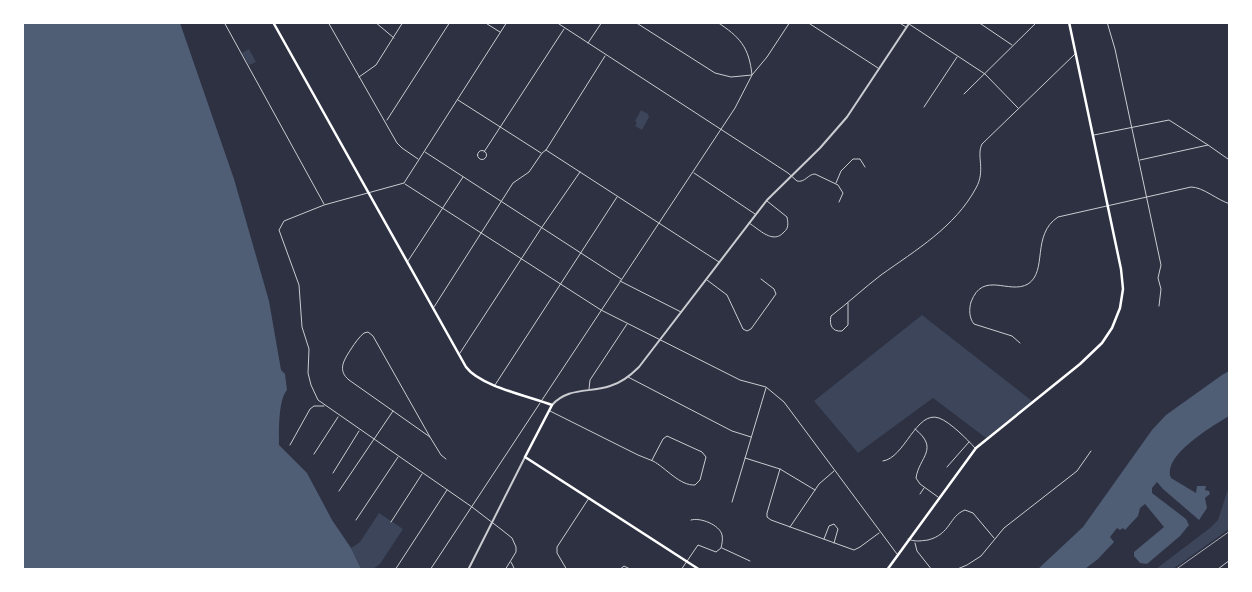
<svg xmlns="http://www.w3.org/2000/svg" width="1252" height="592" viewBox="0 0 1252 592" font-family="Rubik,sans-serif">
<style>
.green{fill:#3c4559}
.water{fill:#4f5d75}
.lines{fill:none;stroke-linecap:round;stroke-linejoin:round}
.minor{stroke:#caccd0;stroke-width:1}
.tertiary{stroke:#caccd0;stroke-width:2}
.secondary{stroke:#fff;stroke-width:2.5}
.primary{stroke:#fff;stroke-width:2.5}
.rail{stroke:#abadb3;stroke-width:1}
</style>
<rect width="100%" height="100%" fill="#2d3142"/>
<path class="green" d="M249,49L256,62L249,65L242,53Z
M641,110L648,114L649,117L642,130L635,126L637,123L635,121Z
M922,315L1032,401L986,438L933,398L858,453L814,401Z
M1229,486V529L1173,569H1156L1210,528L1218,520Z
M379,513L403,529L380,564L373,569H361L351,548L360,542Z"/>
<path class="water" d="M22,23H180L234,179L269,301L281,370L285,374L287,390C278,400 279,433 279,445L307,473L332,520L351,548L361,569H23Z
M1229,371V416C1214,425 1161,456 1171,478L1196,493L1197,486H1206L1205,490L1209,491L1210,494L1205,498L1207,508L1199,520L1163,489L1157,482L1152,488V493L1186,519L1189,525L1180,536L1147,564L1140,563L1134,556V552L1164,527L1145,504L1140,508L1138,516L1125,530L1123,528L1120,530L1117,528L1110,537L1114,542L1098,559L1085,569H1038L1083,527L1152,430L1166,415L1222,375Z"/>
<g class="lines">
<path class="minor" d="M224,22L324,204
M328,22L397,143L402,148L418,159
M375,22L394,38
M484,22L500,32
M556,22L788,173L797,181C805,183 808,174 815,174L838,185L843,193L839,202
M635,22L715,73L731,77L752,75C749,47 740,37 717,22
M807,22L878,68
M898,22L906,27
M978,22L1012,45
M1107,22L1115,49L1161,265L1158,278L1161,289L1159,306
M909,24L985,74L1018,108
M588,43L602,22
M359,77L376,65L403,22
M964,94L1037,22
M458,100L541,153
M924,107L957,57
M387,120L450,22
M1094,135L1169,120L1208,145
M546,150L719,262
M477.5 155a4.5 4.5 0 1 1 9 0a4.5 4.5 0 1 1-9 0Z
M425,152L621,279
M484,152L564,29
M1140,160L1208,145L1228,159
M694,173L755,214
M836,183L841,171L853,159H860L865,167
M405,184L601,310L740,380L766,387L784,402L897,554
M749,223C759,229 773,245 784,232C789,228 788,223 787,217L767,201
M408,261L463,177
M707,280L727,295L743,329L747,331L751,329L776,294L774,289L761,279
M620,281L681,312
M848,303V325L842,331C832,332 829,325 831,316C848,303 864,288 881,275C916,250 955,227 976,188C986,170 976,156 982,144L1075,54
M434,307L513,183L529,172L542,153L546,150L605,56
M1020,343L1012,336L974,324C969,318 969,309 971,302C983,270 1009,295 1028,284C1048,271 1031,235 1058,217L1191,187C1203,187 1217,200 1230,204
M460,353L542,227L580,172
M628,377L732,431L751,437
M495,385L617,197
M589,389L590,380L627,324
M542,400L735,108L752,75L767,57L790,22
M550,411L638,455C643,457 648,459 653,461C666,468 680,486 695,485L700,480L706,457L702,452L667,436L663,439L652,460
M915,429C940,449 919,457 916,478L920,484L938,497
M430,437L373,336L368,332L364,333C359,337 355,343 351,349C344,360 337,370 349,380L430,437L441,455L446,459
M290,445L310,409L314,406H324
M314,454L338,417
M745,458L780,469L815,490
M883,461C905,458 916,410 939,418C950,422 967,439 975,448
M947,467L969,442
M780,469L767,513V517L771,520L854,550L860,547L879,533
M333,473L359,431
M339,491L393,411
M920,494L924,488
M732,502L766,388
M356,520L398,457
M391,522L422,474
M790,527L819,484L834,471
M824,539L829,526L834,524L838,529L834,543
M908,539C915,542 920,541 928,540C951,534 949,516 965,510L973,513L994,538
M915,543L917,551L932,570
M722,548L750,561
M511,562L515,570
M395,570L447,490
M430,570L540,403
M505,570L516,552V547L512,538L502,530L472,507L318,400L311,385L308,373L309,349L302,327L299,285L279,230L284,221L324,205L404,183L507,22
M567,570L557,553V547L589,498
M619,570L624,566L632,570
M681,570L698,545L716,552L721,548C722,544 723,539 722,535C720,525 700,517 691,520
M955,570L967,565L981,556L1004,528L1077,471L1091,451
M1212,570L1218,569L1230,560"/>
<path class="tertiary" d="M552,405C568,387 589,393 610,386C621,383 630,376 639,367L767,200L820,148L847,117L910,22
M468,570L525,457"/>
<path class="secondary" d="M887,570L976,448L1080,364L1102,343L1112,328L1120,308L1123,289L1121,269L1069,22"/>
<path class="primary" d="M273,22L466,367C480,386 528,396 552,405L525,457L700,570"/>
<path class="rail" d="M1175,570L1230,531"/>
</g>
<rect width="1252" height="592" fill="none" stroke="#ffffff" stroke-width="48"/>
</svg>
